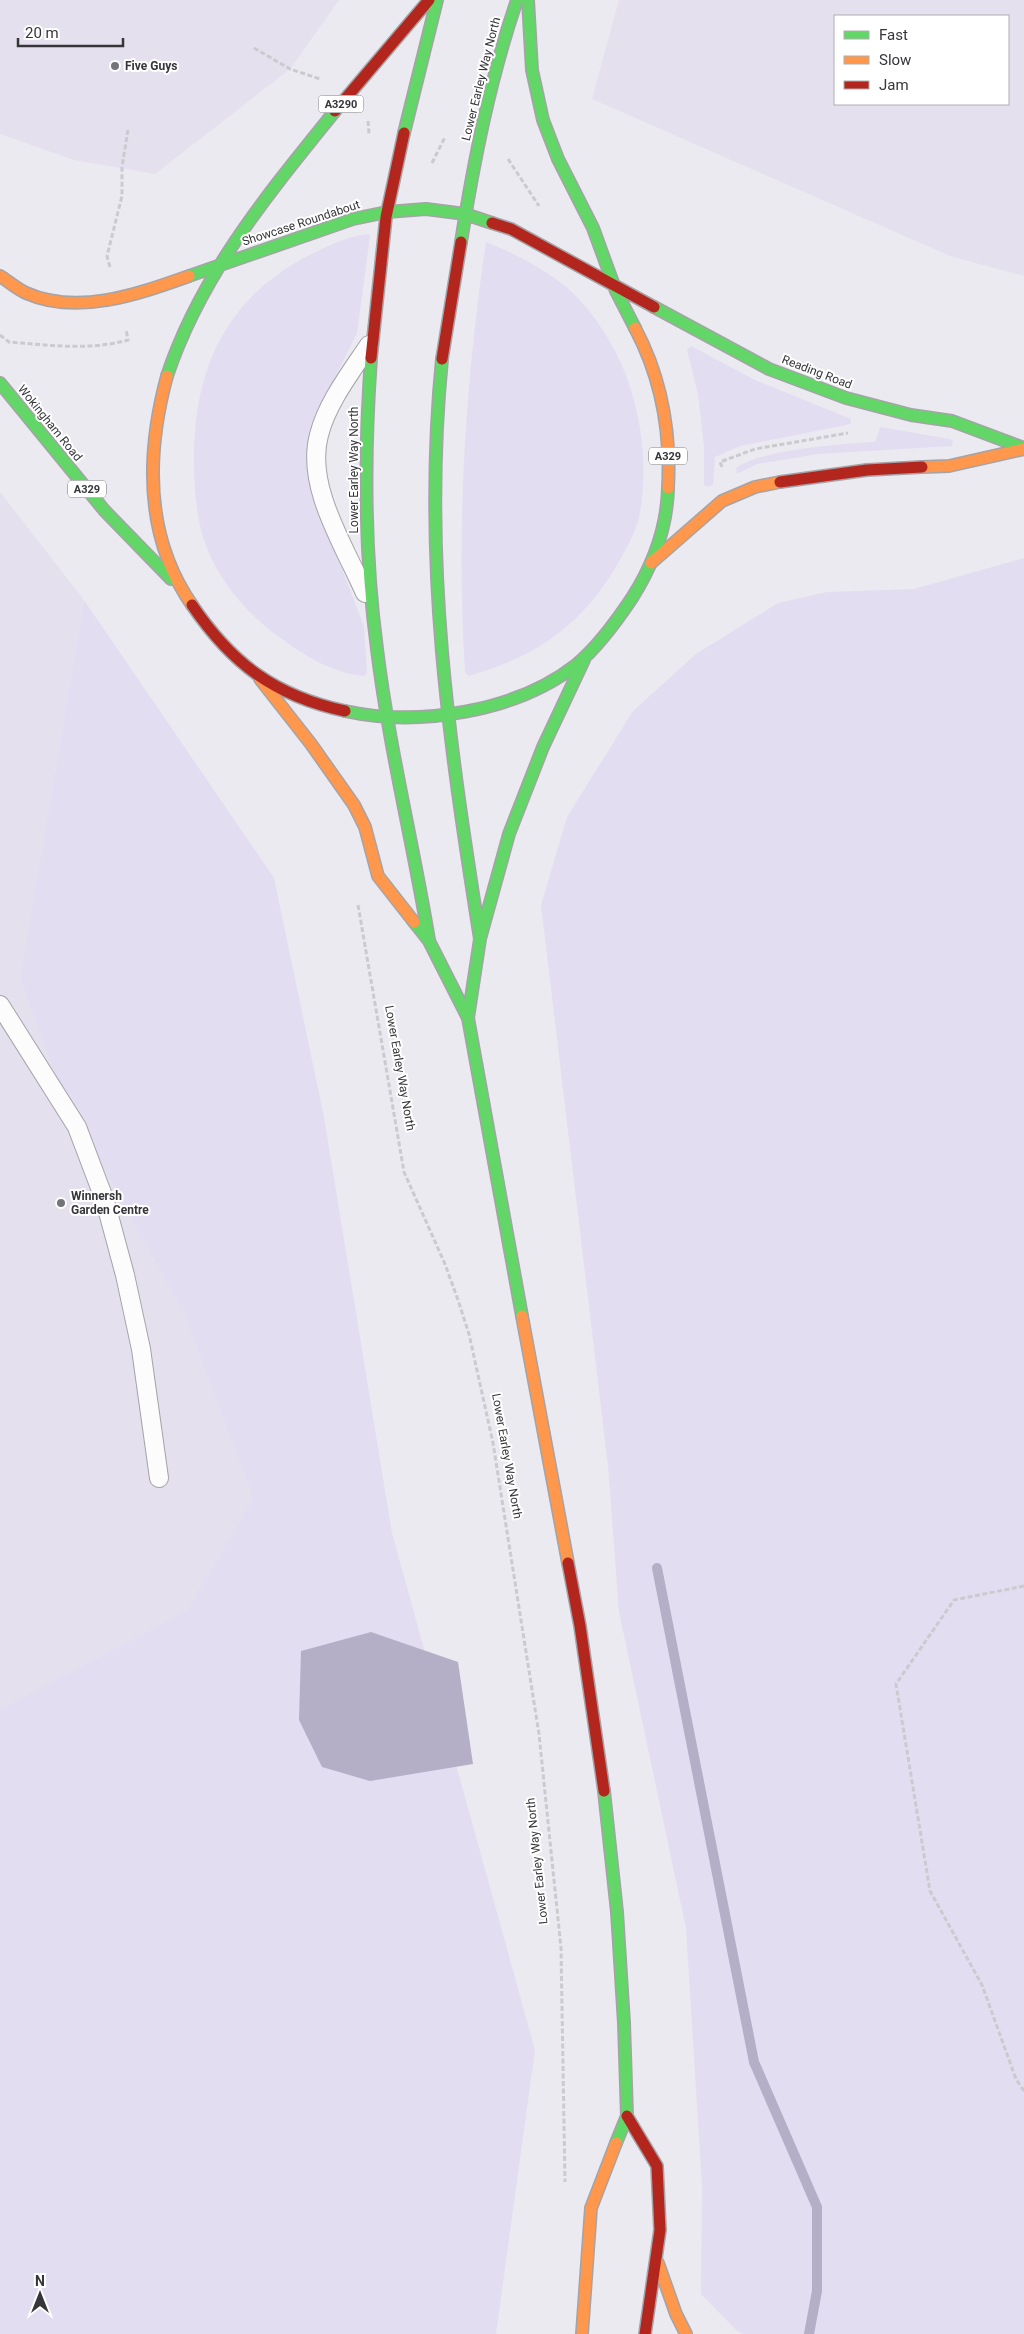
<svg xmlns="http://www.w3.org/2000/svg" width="1024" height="2334" viewBox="0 0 1024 2334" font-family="Roboto,sans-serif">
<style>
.built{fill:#e4e0ee;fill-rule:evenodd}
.green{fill:#e3ddf2}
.water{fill:#b5aec7}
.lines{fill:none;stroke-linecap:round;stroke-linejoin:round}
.stream{stroke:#b5aec7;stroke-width:10}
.lane-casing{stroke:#a4a3a7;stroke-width:20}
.fast-casing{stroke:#a4a3a7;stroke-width:14}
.slow-casing{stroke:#a4a3a7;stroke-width:14}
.jam-casing{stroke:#a4a3a7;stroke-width:14}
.path{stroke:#cbcace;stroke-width:3;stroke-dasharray:5 2.5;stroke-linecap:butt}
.lane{stroke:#fcfcfd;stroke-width:18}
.fast{stroke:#63d668;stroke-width:11}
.slow{stroke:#ff974d;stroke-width:11}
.jam{stroke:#b3261e;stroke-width:11}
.poi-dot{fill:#75747a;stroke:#fff;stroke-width:2}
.labels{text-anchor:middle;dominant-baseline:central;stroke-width:4;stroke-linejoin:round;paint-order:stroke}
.shield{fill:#fff;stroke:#727275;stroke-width:1}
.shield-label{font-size:11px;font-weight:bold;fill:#36353a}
.poi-label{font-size:12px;font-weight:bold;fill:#36353a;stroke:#fff;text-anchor:start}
.street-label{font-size:12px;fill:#36353a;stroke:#fff}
</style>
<rect width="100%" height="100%" fill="#ebeaf0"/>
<path class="built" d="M0,0H339L290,69L155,174L74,160L0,134Z
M619,0H1024V276L950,256L592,99ZM835,16H1008V104H835Z
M0,492L84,600L20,978L61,1093L184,1314L253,1498L187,1610L0,1709Z"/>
<path class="green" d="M368,234L370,236L357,333L325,398L312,438V492L364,626L367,673L364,676C332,673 305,656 279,637C249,615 223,586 208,551C197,525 195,496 194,469C192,379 219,305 302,259C323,248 344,237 368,234Z
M486,242C510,252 534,263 556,279C591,304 619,350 631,390C643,429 647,471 640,513C637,530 626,549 617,565C582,625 535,658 468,676L465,672C456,529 465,384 486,242Z
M691,346L755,380L851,419V424L740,446L715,457L713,485L707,487L704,485V447L698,394L687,350Z
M880,427L950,439L953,441L952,446L818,454L757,464L737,474L736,468C758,450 846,443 875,442Z
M1024,558V2334H743L737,2331L701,2294L702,2187L686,1928L619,1612L608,1466L541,905L567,817L633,711L696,654L778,603L827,592L914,589Z
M84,600L274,878L324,1117L392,1533L535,2050L496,2334H0V1709L187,1610L253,1498L184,1314L61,1093L20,978Z"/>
<path class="water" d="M371,1632L458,1662L473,1764L370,1781L322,1767L299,1720L301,1651Z"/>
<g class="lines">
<path class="stream" d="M657,1568L754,2062L817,2207V2291L809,2334"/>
<defs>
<path id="lane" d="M365,593C345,547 305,486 319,435C327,403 351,372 369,345
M0,1005L77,1127L105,1201L125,1275L141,1349L159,1478"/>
<path id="fast" d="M528,0L532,70L543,120L558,159L593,228L616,291L635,328
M404,133L437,0
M461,242C474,160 490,79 517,0
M189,276L353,219L387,212L426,209L465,214L492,223
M654,307L769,369L846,398L911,415L952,421L1024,448
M371,358C364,455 364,552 377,649C389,747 413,843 429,940
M442,359C422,560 449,742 480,939
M167,376C201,274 268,194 335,111
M0,383L104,510L171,579
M345,711C418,727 516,712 576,665C598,647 616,622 632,598C653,565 667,528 668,488
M414,922L429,941L468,1018L522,1316
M468,1018L480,939L509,834L543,747L584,660
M604,1791L617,1912L624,2023L627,2116L616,2143"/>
<path id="slow" d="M0,276C8,281 17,289 26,293C78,316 138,294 189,276
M635,328C661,377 671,433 668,488
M167,376C146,454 144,536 192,605
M922,467L949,466L1024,449
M651,563L722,501L755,487L780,482
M260,679L311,744L354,805L365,827L378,876L414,922
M522,1316L568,1563
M658,2263L676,2314L686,2334
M582,2334L591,2208L616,2143"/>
<path id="jam" d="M335,111L429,0
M492,223L511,229L654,307
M371,358L386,217L404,133
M442,359L461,242
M780,482L867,470L922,467
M192,605C232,664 275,696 345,711
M568,1563L580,1626L604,1791
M627,2116L657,2166L660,2230L645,2334"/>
</defs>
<use href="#lane" class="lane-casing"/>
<use href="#fast" class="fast-casing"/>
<use href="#slow" class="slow-casing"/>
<use href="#jam" class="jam-casing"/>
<path class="path" d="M254,48L290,69L320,79
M368,121L369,134
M508,159L539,206
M432,163L445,137
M110,267L107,256L122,196V167L128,130
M0,335L9,342C49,345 88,351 128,340L126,329
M722,467L720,462L755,449L848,433
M358,905L404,1172L445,1264L458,1300L469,1334L493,1443L539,1734L561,1948L565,2182
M1024,1586L954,1600L896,1684L930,1891L982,1985L1016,2079L1024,2091"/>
<use href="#lane" class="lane"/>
<use href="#fast" class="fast"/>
<use href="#slow" class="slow"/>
<use href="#jam" class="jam"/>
</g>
<g class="poi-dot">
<circle cx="115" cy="66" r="5"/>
<circle cx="61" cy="1203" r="5"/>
</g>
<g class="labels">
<g class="shield">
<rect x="318.5" y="95.5" width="45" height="17" rx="4"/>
<rect x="649" y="447.5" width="38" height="17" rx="4"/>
<rect x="68" y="480.5" width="38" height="17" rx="4"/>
</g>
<g class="shield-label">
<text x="341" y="104">A3290</text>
<text x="668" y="456">A329</text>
<text x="87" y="489">A329</text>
</g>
<g class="poi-label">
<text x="125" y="66">Five Guys</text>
<text x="71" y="1196">Winnersh<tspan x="71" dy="14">Garden Centre</tspan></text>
</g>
<g class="street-label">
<text transform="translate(481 79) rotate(-76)">Lower Earley Way North</text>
<text transform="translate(301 223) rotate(-18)">Showcase Roundabout</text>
<text transform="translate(817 372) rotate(21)">Reading Road</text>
<text transform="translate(50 423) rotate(51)">Wokingham Road</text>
<text transform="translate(354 470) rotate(-90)">Lower Earley Way North</text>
<text transform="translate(400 1068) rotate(80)">Lower Earley Way North</text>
<text transform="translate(507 1456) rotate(80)">Lower Earley Way North</text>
<text transform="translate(537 1861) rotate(-96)">Lower Earley Way North</text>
</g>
</g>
<rect x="834" y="15" width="175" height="90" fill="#ffffff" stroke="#afaeb0"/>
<rect x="844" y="31" width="25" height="8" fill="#63d668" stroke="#afaeb0"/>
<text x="879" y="40" font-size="15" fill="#36353a">Fast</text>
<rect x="844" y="56" width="25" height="8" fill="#ff974d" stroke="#afaeb0"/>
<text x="879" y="65" font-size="15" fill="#36353a">Slow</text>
<rect x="844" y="81" width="25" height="8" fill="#b3261e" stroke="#afaeb0"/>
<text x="879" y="90" font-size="15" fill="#36353a">Jam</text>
<g transform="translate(40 2294)" stroke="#ffffff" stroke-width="4" paint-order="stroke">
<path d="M0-4L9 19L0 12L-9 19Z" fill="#36353a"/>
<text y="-8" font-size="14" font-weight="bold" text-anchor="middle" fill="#36353a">N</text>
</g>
<path d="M18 38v8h105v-8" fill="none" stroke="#36353a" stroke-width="2.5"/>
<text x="25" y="38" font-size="15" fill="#36353a" stroke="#ffffff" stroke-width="4" paint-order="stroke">20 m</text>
</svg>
